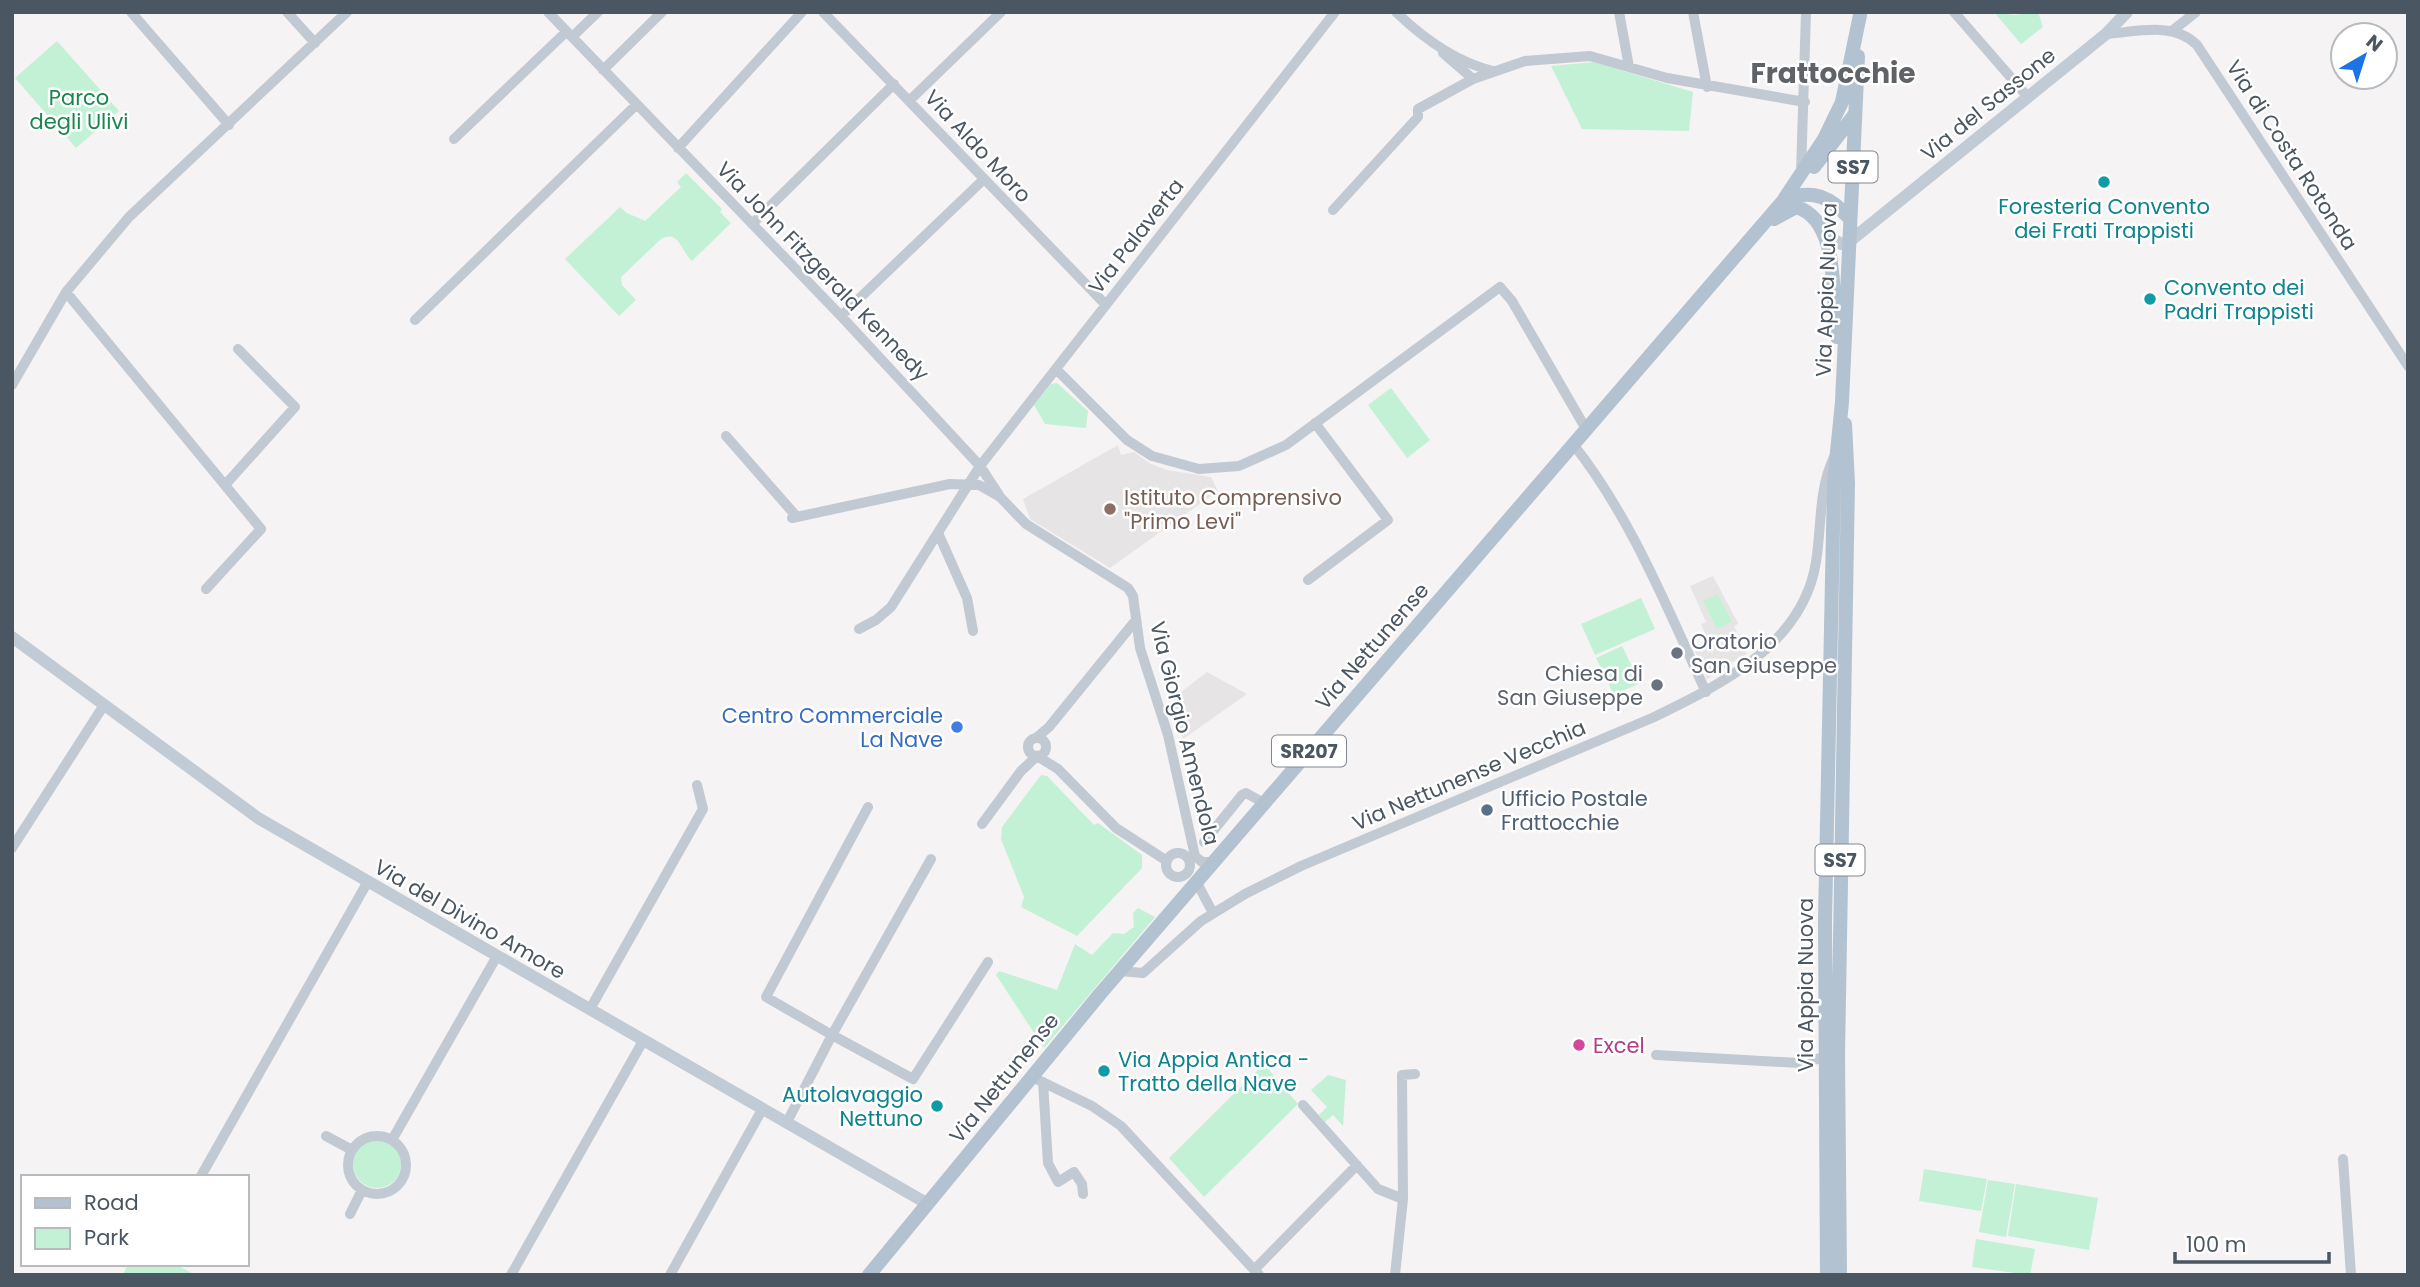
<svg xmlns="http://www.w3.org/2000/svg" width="2420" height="1287" viewBox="0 0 2420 1287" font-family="Poppins,sans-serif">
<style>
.education{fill:#e6e4e5}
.green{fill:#c3f1d5}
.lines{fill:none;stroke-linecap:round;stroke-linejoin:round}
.street{stroke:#c1cad2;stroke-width:10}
.secondary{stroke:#c1cbd6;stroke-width:12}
.primary{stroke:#b3c2d1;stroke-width:14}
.culture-dot{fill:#0f9aa8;stroke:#fff;stroke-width:2.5}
.education-dot{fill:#8d6e63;stroke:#fff;stroke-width:2.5}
.worship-dot{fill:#6b7280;stroke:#fff;stroke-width:2.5}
.shop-dot{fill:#3f7fe0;stroke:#fff;stroke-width:2.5}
.service-dot{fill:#5c6f8a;stroke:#fff;stroke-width:2.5}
.hotel-dot{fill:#d1479c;stroke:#fff;stroke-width:2.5}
.labels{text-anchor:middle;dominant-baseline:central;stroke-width:5;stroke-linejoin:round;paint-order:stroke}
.shield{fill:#fff;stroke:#808990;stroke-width:2}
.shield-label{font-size:19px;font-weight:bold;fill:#4a5661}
.park-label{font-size:21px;fill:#17864f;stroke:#fff}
.street-label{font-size:21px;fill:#4a5661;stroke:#fff}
.culture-label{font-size:21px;fill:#0d838f;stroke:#fff;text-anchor:start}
.education-label{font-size:21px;fill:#785e54;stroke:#fff;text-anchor:start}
.worship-label{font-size:21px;fill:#5b616d;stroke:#fff;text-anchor:start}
.shop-label{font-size:21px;fill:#366cbe;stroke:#fff;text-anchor:end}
.service-label{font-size:21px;fill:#4e5e75;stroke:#fff;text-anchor:start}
.hotel-label{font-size:21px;fill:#b23c85;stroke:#fff;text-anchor:start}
.district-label{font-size:28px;font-weight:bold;fill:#5f6368;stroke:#fff}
</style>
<rect width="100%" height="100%" fill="#f5f3f3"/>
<path class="education" d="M1118,445L1121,455L1134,452L1151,464L1167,470L1211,477L1218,491L1110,568L1030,519L1023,499Z
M1713,576L1738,623L1734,627L1737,631L1730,639L1747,653L1740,661L1738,659L1707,679L1693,647L1708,641L1701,624L1706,622L1690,586Z
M1207,672L1247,694L1183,739L1172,699Z"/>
<path class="green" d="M1994,12L2014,15L2038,12L2043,27L2021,44Z
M57,41L119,111L76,148L15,78Z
M1594,62L1693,92L1689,131L1582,129L1551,66Z
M686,173L722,209L720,212L731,223L692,261C681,251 679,229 661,239L621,277L622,285L636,300L619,316L565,259L620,207L627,213L645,221L681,187L677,182Z
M1057,383L1088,411L1086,428L1045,424L1034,405L1051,384Z
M1391,388L1430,440L1407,458L1368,405Z
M1718,594L1732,622L1717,629L1703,601Z
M1641,598L1655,629L1595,655L1581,624Z
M1622,646L1640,683L1614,695L1596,658Z
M1041,775L1047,776L1094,825L1098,823L1142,855V868L1077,936L1021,907L1024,897L1001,839L1002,827Z
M1138,908L1155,917L1044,1048L996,975L999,971L1057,990L1075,944L1092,955L1113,933L1124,934L1134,927L1133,913Z
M1264,1064L1298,1104L1204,1197L1169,1158Z
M1328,1075L1346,1080L1343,1126L1333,1115L1325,1122L1319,1115L1327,1107L1311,1090Z
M353 1164a24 24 0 1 1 48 0a24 24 0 1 1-48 0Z
M1924,1169L1987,1179L1981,1211L1919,1201Z
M1988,1180L2015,1184L2006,1237L1979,1232Z
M2016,1184L2098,1198L2089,1250L2008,1236Z
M1976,1239L2035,1249L2030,1275L1972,1267Z
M128,1264H175L195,1275H123Z"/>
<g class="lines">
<path class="street" d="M131,12L229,125
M287,12L315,43
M548,12L841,316L980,466L999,495
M823,12L1106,305
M1396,12C1424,39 1456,62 1493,71
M1619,12L1629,67
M1693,12L1707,87
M1954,12L2027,96
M2172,31L2196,12
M2106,34C2136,32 2174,21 2197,45L2408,366
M572,37L598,12
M1443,53L1473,79
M603,70L662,12
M909,101L1001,12
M454,139L566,32
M678,148L802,12
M1801,173L1806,12
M1333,210L1418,117V109L1473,79L1525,61L1590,56L1667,78L1805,102
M752,224L894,84
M66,292L261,529L206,589
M841,316L983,180
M415,320L636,105
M1056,369L1127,440L1152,456L1199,469L1239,466L1286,445L1500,287L1512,301L1586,429
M12,385L66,292L129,217L347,12
M726,436L797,517
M1573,444C1631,517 1667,608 1706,692
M225,485L295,407L238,349
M792,518L950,484L979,485L1000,497L1026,524L1128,588L1133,596L1140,648L1168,735L1195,856L1202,862H1214
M939,535L967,598L973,631
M1308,580L1388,520L1315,423
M859,629L876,620L891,607L980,466L1335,12
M1028 747a9 9 0 1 1 18 0a9 9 0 1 1-18 0Z
M1036,738L1049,727L1136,620
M982,824L1021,771L1037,756L1058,769L1116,828L1167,861
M1204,842L1242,795L1246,793L1264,803
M12,848L104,705
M1166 865a12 12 0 1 1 24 0a12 12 0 1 1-24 0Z
M931,859L832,1035L913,1079L988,962
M1197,883L1213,913
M1120,971L1143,973L1201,921L1245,894L1301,866L1652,718C1720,685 1803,645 1816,562C1822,525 1818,491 1834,457
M590,1009L703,809L697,785
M1656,1055L1799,1063L1826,1057
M1032,1077L1092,1106L1121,1126L1259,1275
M1043,1082L1048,1163L1058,1182L1074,1172L1082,1184L1083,1194
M1303,1105L1378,1189L1403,1199
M787,1122L832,1035L766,997L868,807
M326,1136L352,1150
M348 1165a29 29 0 1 1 58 0a29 29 0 1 1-58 0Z
M392,1140L497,956
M2343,1159L2351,1275
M201,1176L367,883
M350,1214L362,1190
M1254,1270L1357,1165
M511,1275L643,1041
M670,1275L763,1108
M1395,1275L1403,1199L1402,1075L1415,1074"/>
<path class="secondary" d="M1826,235L1841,244L1850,241L2106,34L2127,12
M12,637L258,818L928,1204"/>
<path class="primary" d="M1814,167L1855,114
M1785,200C1812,188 1831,197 1850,219
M1774,219L1796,207C1841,220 1831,298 1837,337
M869,1275L1100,994L1783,201L1824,139L1842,102L1860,15
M1827,1275L1825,920L1834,482L1842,402L1858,56
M1840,1275L1838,1054L1848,483L1845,424"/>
</g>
<g class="culture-dot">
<circle cx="2104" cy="182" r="7"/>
<circle cx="2150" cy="299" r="7"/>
<circle cx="1104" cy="1071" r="7"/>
<circle cx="937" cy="1106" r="7"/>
</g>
<circle class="education-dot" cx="1110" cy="509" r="7"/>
<g class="worship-dot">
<circle cx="1677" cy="653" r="7"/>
<circle cx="1657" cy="685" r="7"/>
</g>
<circle class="shop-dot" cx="957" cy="727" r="7"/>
<circle class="service-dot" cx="1487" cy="810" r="7"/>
<circle class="hotel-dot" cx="1579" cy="1045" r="7"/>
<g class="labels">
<g class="shield">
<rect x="1828.5" y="151.5" width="49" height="31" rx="5"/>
<rect x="1272" y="735.5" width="74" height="31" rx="5"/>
<rect x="1815.5" y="844.5" width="49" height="31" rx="5"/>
</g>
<g class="shield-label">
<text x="1853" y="167">SS7</text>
<text x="1309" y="751">SR207</text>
<text x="1840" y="860">SS7</text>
</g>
<g class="park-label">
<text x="79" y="97">Parco<tspan x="79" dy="24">degli Ulivi</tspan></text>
</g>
<g class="street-label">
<text transform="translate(1988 104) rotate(-39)">Via del Sassone</text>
<text transform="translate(978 146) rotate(47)">Via Aldo Moro</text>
<text transform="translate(2292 155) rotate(57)">Via di Costa Rotonda</text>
<text transform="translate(1136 236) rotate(-52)">Via Palaverta</text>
<text transform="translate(823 271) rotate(46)">Via John Fitzgerald Kennedy</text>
<text transform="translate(1826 290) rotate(-88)">Via Appia Nuova</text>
<text transform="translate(1372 646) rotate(-49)">Via Nettunense</text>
<text transform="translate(1185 733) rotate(76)">Via Giorgio Amendola</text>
<text transform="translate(1469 775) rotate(-23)">Via Nettunense Vecchia</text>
<text transform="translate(470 919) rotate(30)">Via del Divino Amore</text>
<text transform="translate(1805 985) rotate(-90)">Via Appia Nuova</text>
<text transform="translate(1004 1078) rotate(-51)">Via Nettunense</text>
</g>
<g class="culture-label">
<text x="2104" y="206" text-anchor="middle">Foresteria Convento<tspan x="2104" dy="24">dei Frati Trappisti</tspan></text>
<text x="2164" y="287">Convento dei<tspan x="2164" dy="24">Padri Trappisti</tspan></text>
<text x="1118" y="1059">Via Appia Antica -<tspan x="1118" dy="24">Tratto della Nave</tspan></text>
<text x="923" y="1094" text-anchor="end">Autolavaggio<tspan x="923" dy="24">Nettuno</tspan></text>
</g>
<g class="education-label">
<text x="1124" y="497">Istituto Comprensivo<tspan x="1124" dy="24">"Primo Levi"</tspan></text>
</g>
<g class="worship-label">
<text x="1691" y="641">Oratorio<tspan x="1691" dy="24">San Giuseppe</tspan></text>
<text x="1643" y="673" text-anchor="end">Chiesa di<tspan x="1643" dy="24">San Giuseppe</tspan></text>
</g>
<g class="shop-label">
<text x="943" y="715">Centro Commerciale<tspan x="943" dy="24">La Nave</tspan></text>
</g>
<g class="service-label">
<text x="1501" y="798">Ufficio Postale<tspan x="1501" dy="24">Frattocchie</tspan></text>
</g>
<g class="hotel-label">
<text x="1593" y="1045">Excel</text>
</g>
<g class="district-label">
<text x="1833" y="73">Frattocchie</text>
</g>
</g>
<rect width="2420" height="1287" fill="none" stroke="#4a5661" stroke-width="28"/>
<rect x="21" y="1175" width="228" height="91" fill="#ffffff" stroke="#b7bbc0" stroke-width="2"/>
<rect x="35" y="1198" width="35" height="10" fill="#b3c2d1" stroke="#b7bbc0" stroke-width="2"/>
<text x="84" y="1210" font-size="21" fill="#4a5661">Road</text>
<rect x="35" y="1228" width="35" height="21" fill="#c3f1d5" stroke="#b7bbc0" stroke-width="2"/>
<text x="84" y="1245" font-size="21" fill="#4a5661">Park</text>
<g transform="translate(2364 56) rotate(39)"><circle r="33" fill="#ffffff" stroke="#b7bbc0" stroke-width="2"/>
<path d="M0-5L12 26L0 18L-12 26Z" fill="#1a73e8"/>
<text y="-10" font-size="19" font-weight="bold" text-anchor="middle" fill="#4a5661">N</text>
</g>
<path d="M2175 1252v10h154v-10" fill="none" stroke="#4a5661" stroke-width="3.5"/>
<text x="2186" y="1252" font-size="21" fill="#4a5661" stroke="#ffffff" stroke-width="5" paint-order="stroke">100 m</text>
</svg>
